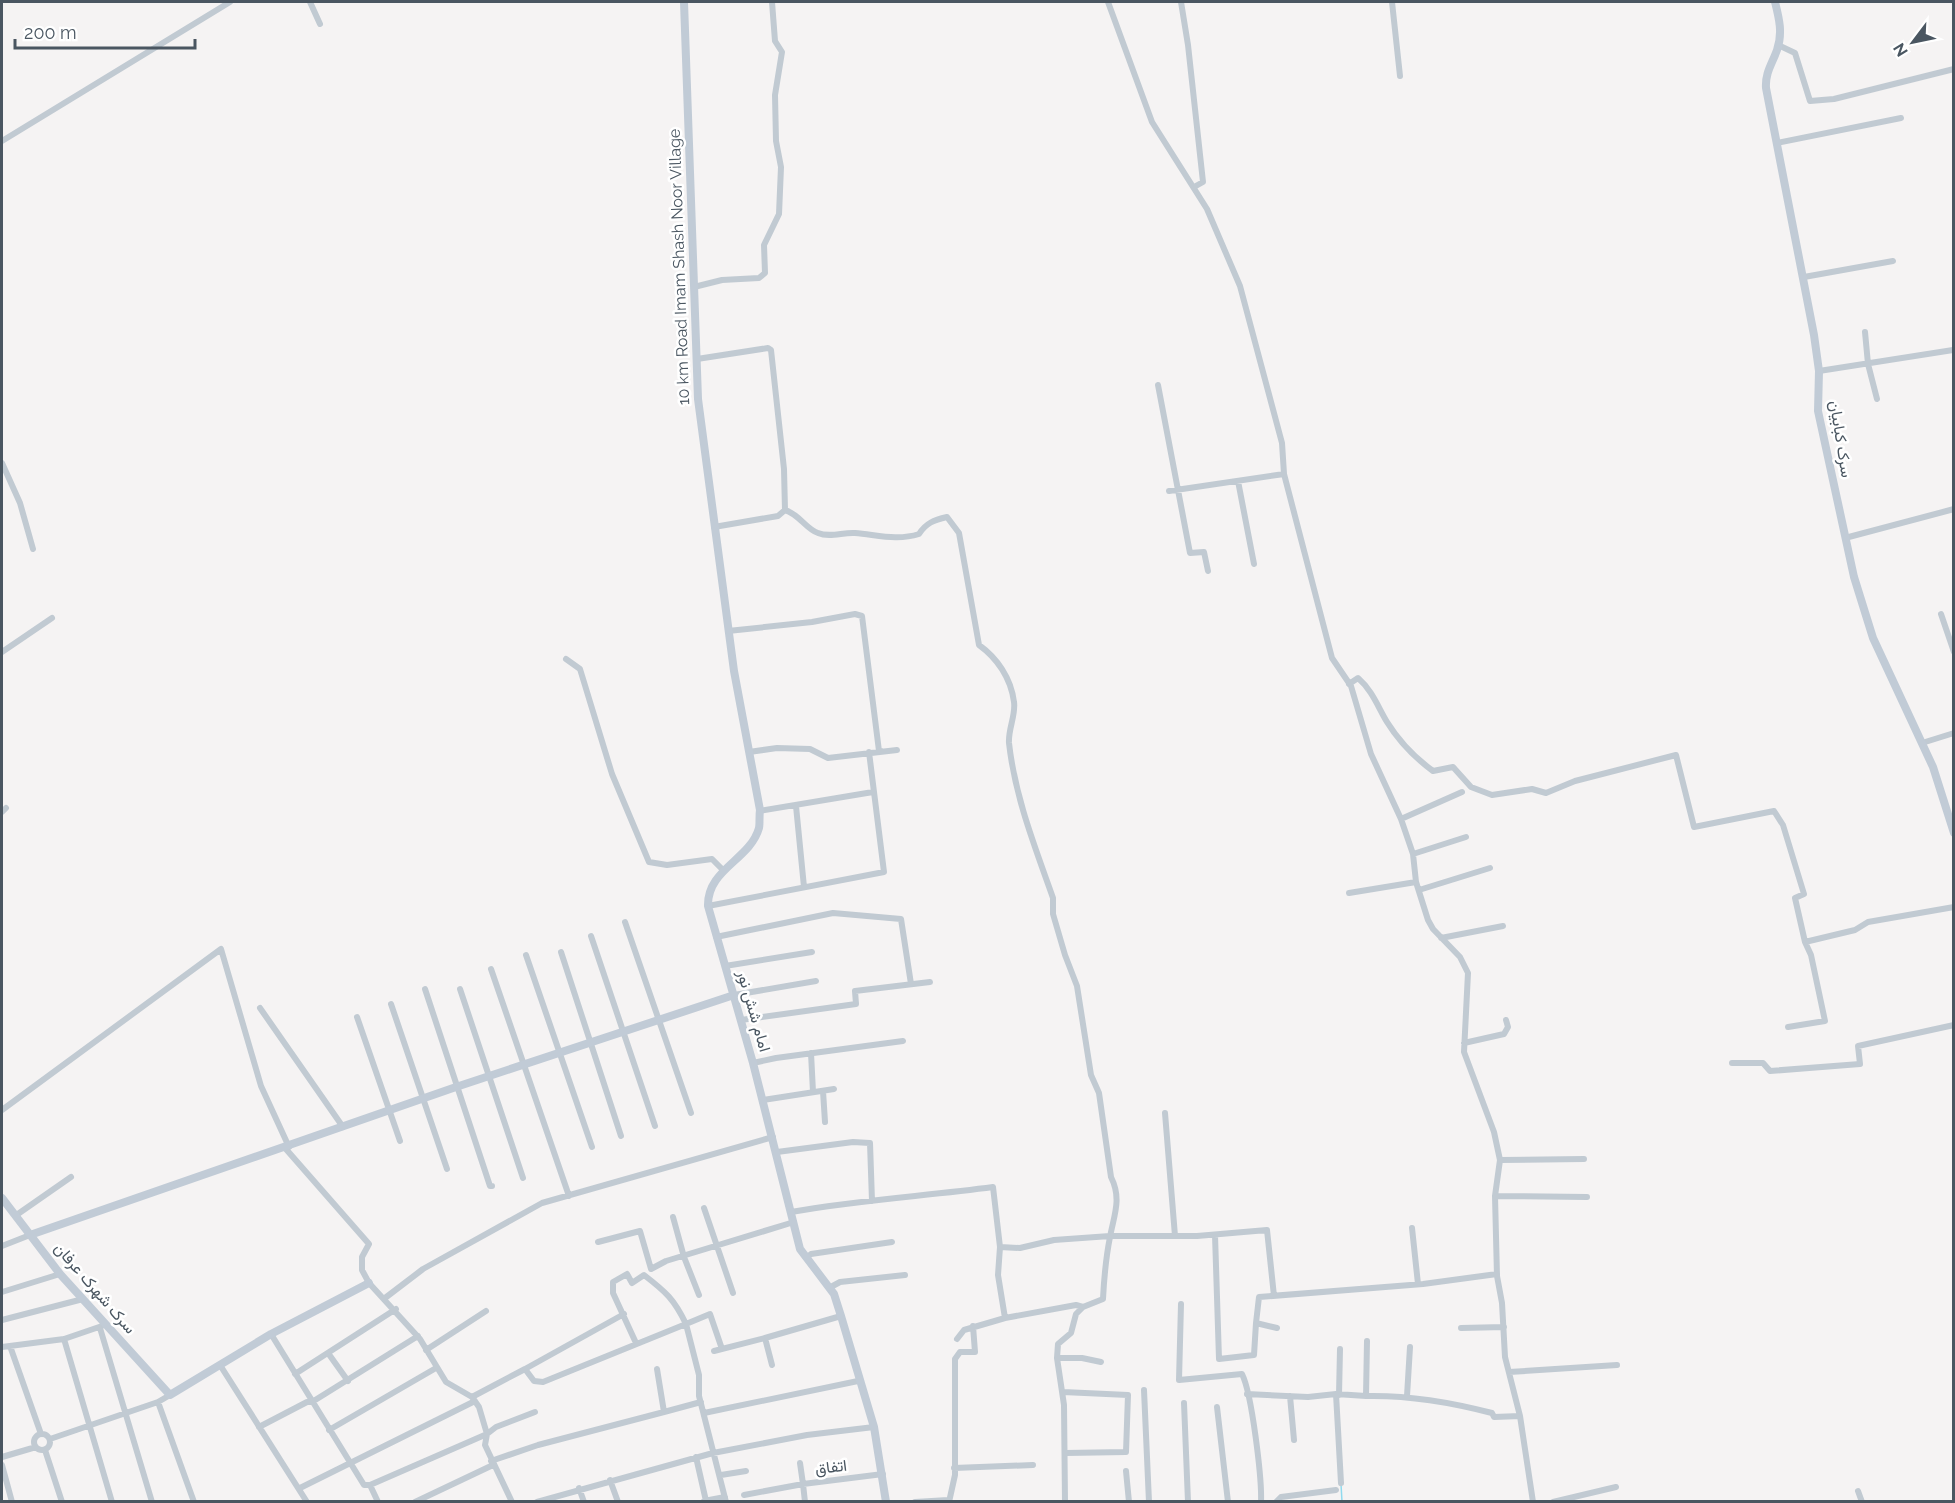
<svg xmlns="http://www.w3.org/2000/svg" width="1955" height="1503" viewBox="0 0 1955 1503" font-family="Raleway,Vazirmatn,sans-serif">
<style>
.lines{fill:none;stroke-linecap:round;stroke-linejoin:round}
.stream{stroke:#90daee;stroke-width:1.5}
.street{stroke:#c1cad2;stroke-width:6}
.secondary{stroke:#c1cbd6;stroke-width:8}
.labels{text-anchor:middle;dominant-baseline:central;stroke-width:5;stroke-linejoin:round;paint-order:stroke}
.street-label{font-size:16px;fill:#4a5661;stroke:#fff}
</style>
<rect width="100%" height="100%" fill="#f5f3f3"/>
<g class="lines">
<path class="stream" d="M1341,1484L1342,1502"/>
<path class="street" d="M310,2L320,24
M1108,2L1152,122L1207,209L1240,286L1282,443L1284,474L1332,658L1351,686L1371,754L1401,819L1413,854L1416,882L1428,920L1433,929L1460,957L1468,973L1464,1052L1494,1132L1500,1160L1495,1196L1497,1276L1502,1303L1505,1357L1520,1416L1533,1502
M1181,2L1188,45L1203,182L1194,187
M1392,2L1400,76
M1778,45L1795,53L1810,101L1834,99L1954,69
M2,141L230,2
M1777,143L1901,118
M1804,277L1893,261
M694,287L722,280L759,278L765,273L764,245L779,214L781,167L776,141L775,95L782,52L775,41L772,2
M1865,332L1868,364L1877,399
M697,359L768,348L771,350L784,469L785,510
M1819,371L1953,350
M1158,385L1190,553L1204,552L1208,571
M2,463L20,503L33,549
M1238,481L1254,564
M1169,491L1284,474
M714,527L778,516L785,510C799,514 806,529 818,533C830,538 843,532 855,533C878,535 897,541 919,534C926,523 934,520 947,517L959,533L979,645C997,658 1011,678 1014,702C1016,715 1008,729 1009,743C1015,797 1035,847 1053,898V914L1065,955L1077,986L1091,1075L1099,1093L1111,1177C1122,1199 1114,1215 1110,1237C1106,1257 1104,1279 1103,1299L1083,1307L1076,1314L1071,1333L1058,1344L1057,1358L1064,1405L1065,1502
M1845,538L1954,509
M1941,614L1954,652
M728,631L812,622L855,614L862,616L879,751H881
M2,652L52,618
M566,659L580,669L612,774L649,862L667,865L712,859L723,870
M1349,684L1358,678C1372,690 1378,707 1387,722C1400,743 1414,757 1433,771L1453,767L1471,787L1492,795L1532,789L1546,793L1575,781L1676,755L1694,827L1774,811L1783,825L1804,894L1795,898L1805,942
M1922,743L1954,733
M749,752L777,748L810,749L828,758L897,750
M796,806L804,887
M759,811L873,792
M2,812L6,808
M1401,819L1462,792
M1413,854L1466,837
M1419,890L1490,868
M1349,893L1416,882
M708,906L884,872L869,752
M625,922L691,1113
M591,936L655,1126
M716,937L833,913L901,919L911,984
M1441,938L1503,926
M561,952L621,1136
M526,955L592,1147
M725,966L812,952
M491,969L569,1196
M425,989L490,1186H492
M460,989L523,1178
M734,995L816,981
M391,1004L447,1169
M260,1008L343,1127
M357,1017L400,1141
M741,1020L856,1004L855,991L930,982
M1788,1027L1825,1021L1811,955L1805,942L1855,930L1868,922L1954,907
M1464,1043L1504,1034L1508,1027L1506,1020
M811,1053L813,1092
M753,1063L776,1058L903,1041
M1732,1063H1763L1770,1071L1860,1064L1858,1046L1954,1025
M823,1091L825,1122
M763,1100L834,1089
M2,1110L221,949L261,1086L289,1147
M1165,1113L1175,1236
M285,1148L369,1244L362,1257V1270L369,1283L420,1339L446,1382L472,1397L479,1407L487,1434L485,1445L512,1502
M777,1152L853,1142L870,1143L872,1201
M1500,1160L1584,1159
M1495,1196L1587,1197
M704,1208L733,1293
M791,1212C858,1200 926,1196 993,1187L1000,1247L998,1275L1005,1318L964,1330L957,1339
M15,1216L71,1177
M673,1217L684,1257L699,1295
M1412,1228L1418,1284
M1215,1235L1219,1359L1254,1355L1256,1323L1277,1328
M598,1242L640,1231L651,1269L666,1261L794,1222
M2,1246L30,1235
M1000,1247L1020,1248L1054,1240L1110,1236H1197L1267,1230L1274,1296
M806,1258L811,1254L892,1242
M829,1288L840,1282L905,1275
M2,1292L60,1274
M385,1298L423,1269L542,1203L773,1137
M1181,1304L1179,1380L1242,1374C1252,1394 1262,1479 1261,1502
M1005,1318L1076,1305L1083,1307
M2,1320L83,1299
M1256,1323L1259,1297L1423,1284L1497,1274
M100,1328L152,1502
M1461,1328L1504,1327
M271,1334L364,1485H370L378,1502
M64,1339L112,1502
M1367,1341L1366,1396C1409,1395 1450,1402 1492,1413L1494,1417L1520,1416
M10,1346L41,1434
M2,1347L64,1339L102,1326
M722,1349L710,1314L686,1324L699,1375V1396L726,1502
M426,1350L486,1311
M714,1351L765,1338
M328,1353L348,1381
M1057,1358H1082L1101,1362
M220,1365L307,1502
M772,1365L765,1338L841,1316
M525,1369L624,1314
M657,1369L664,1412L701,1402
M1509,1372L1617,1365
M295,1374L396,1309
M1144,1390L1149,1502
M1063,1392L1128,1395L1126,1452L1066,1453
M1247,1394L1308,1397L1336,1394
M1339,1395L1340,1349
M1290,1396L1294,1440
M1407,1396L1410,1347
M472,1397L525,1369L534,1381L543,1382L686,1324C674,1299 666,1292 644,1275L632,1283L627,1274L613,1282V1293L636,1343
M158,1402L194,1502
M1184,1403L1188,1502
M1217,1407L1228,1502
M704,1413L858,1381
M259,1427L307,1402H312L418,1336
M329,1430L436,1368
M34 1442a8 8 0 1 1 16 0a8 8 0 1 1-16 0Z
M50,1439L158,1402L170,1395
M45,1450L62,1502
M2,1457L36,1447
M696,1457L706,1501
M491,1461L538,1445L664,1412
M800,1463L803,1484L883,1474
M2,1465L12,1502
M954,1468L1033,1465
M1126,1471L1129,1502
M721,1475L746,1471
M610,1480L618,1502
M1341,1483L1336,1394L1366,1396
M370,1485L487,1434L496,1427L535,1412
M300,1488L475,1401
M579,1488L584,1502
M1858,1491L1862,1502
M744,1495L803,1484L805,1502
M704,1501L725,1497
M415,1502L493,1465
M537,1502L713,1453L807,1435L874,1427
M915,1502L948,1500
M949,1502L955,1475V1359L960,1352H975L973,1326
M1276,1502L1281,1497L1336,1490
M1553,1502L1616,1487"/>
<path class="secondary" d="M684,2L698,399L734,671L760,810C759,816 760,823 759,828C750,860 707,869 708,906L753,1063L800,1249L834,1294L841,1316L874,1427L886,1502
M1775,2C1779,18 1783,33 1777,50C1772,64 1765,73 1766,88L1814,335L1819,371L1818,411L1854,577L1873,638L1933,767L1954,833
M2,1198L60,1274L170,1395L271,1334L369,1283
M30,1235L456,1087L734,995"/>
</g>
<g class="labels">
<g class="street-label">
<text transform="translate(679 267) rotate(-92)">10 km Road Imam Shash Noor Village</text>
<text transform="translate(1841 439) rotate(81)">سرک کبابیان</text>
<text transform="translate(754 1011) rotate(74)">امام شش نور</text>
<text transform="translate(95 1288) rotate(49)">سرک شهرک عرفان</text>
<text transform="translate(831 1467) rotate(-7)">اتفاق</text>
</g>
</g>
<rect width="1955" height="1503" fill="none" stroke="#4a5661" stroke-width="6"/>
<g transform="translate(1913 42) rotate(238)" stroke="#ffffff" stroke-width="4.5" paint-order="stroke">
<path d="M0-4.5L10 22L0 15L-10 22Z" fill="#4a5661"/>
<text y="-9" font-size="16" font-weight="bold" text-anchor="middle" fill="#4a5661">N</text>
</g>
<path d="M15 39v9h180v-9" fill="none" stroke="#4a5661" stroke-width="3"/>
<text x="24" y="39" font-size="18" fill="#4a5661" stroke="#ffffff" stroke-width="4.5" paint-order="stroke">200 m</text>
</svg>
